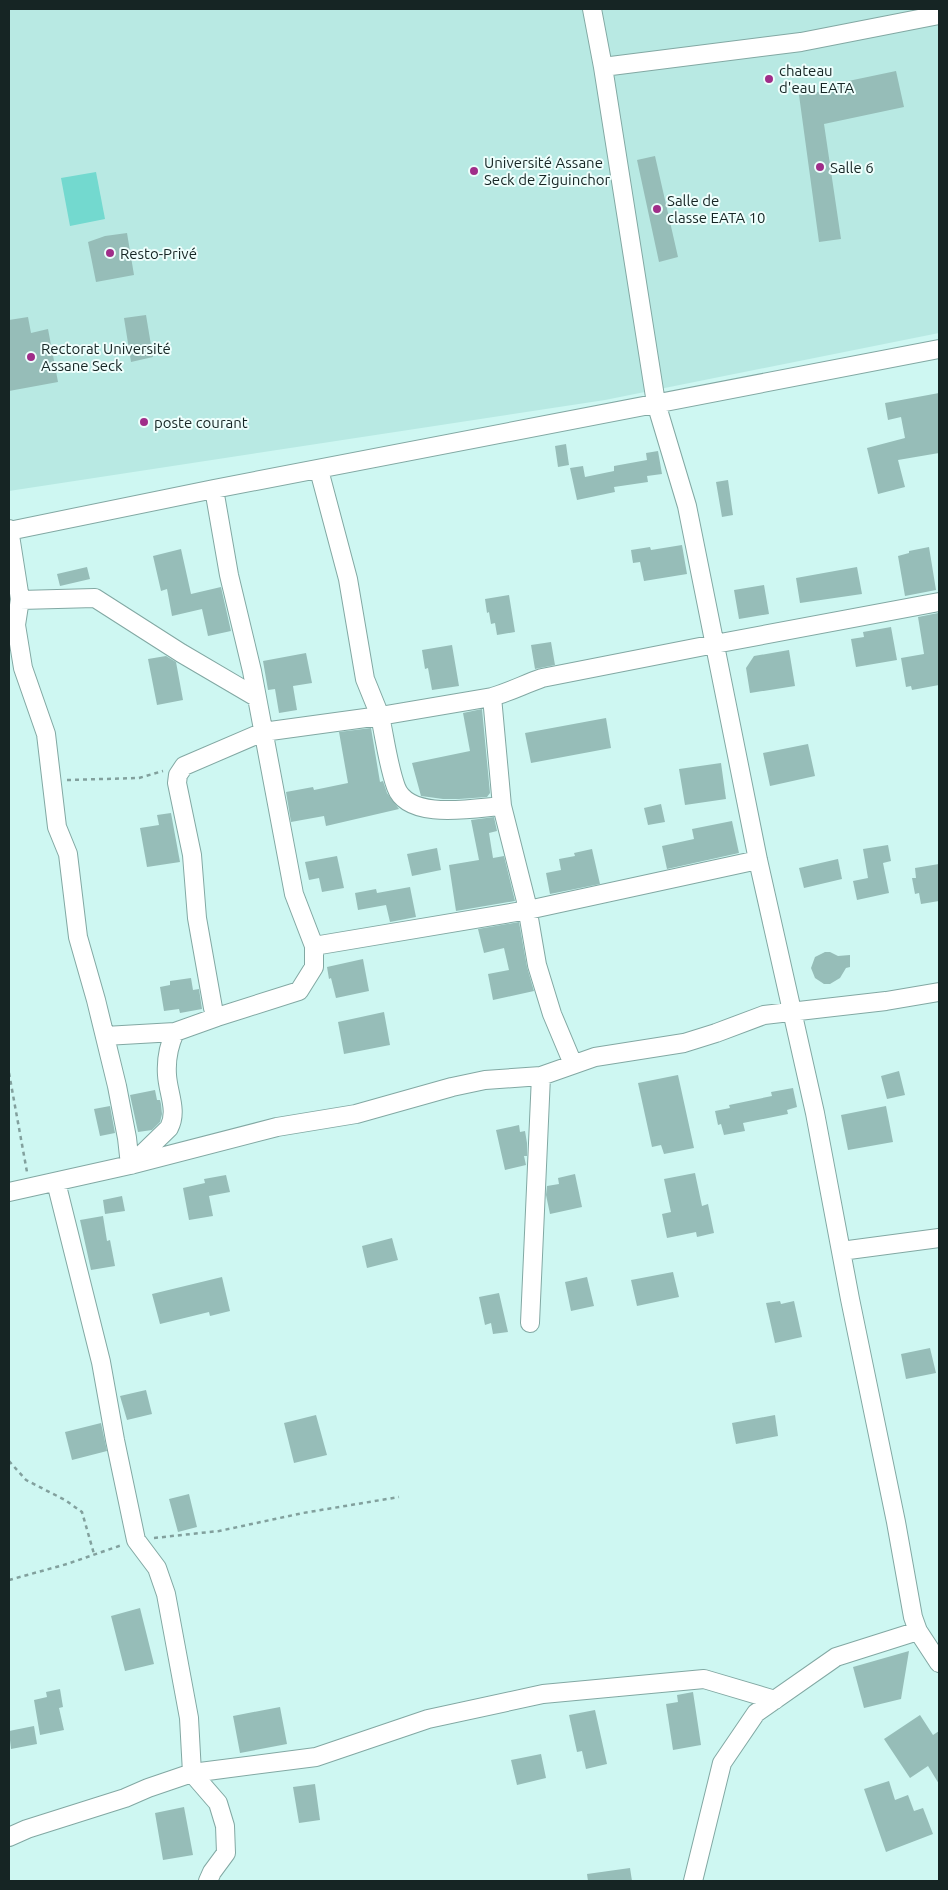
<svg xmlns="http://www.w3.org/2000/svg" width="948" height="1890" viewBox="0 0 948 1890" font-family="Ubuntu,sans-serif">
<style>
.built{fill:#b8e9e3}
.green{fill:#73d9cf}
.building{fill:#96bdb8}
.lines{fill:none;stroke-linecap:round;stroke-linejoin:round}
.minor-casing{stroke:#82a8a3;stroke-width:20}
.path{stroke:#82a09d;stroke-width:2.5;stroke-dasharray:4 4;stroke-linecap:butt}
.minor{stroke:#fff;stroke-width:18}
.poi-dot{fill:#a02d89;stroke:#eefefc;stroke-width:2}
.labels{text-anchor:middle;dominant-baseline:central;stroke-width:4;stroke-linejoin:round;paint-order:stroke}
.poi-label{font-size:15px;fill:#162524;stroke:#eefefc;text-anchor:start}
</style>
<rect width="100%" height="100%" fill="#cef7f2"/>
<path class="built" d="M9,9H939V333L605,400L9,491Z"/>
<path class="green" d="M96,172L105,219L70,226L61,178Z"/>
<path class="building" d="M896,71L904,107L824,124L841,239L819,242L799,95L836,89L834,84Z
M655,156L678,257L659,262L637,160Z
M127,233L134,275L96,282L88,242L105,236Z
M146,315L153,357L131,362L124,318Z
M28,317L31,333L48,329L58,382L9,391V320Z
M939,393V453L898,460L905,487L878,494L867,448L905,438L901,417L888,420L885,403Z
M566,444L569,465L558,467L555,446Z
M658,451L662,474L647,476L648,482L614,487L615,492L577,500L570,468L583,466L585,477L614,471V466L647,460L646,453Z
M728,480L733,515L722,517L716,482Z
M682,545L687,574L644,581L640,562L633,563L631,550L650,547L651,550Z
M929,547L936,590L905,596L898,556L909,553V551Z
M181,549L191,594L221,587L231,631L208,636L202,609L172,616L167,589L161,591L153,556Z
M87,567L90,579L60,586L57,574Z
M857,567L862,594L800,603L796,578Z
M764,585L769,614L739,619L734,590Z
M509,595L515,632L497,635L495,623L491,624L489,612L487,613L485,599Z
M938,613L939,685L912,690L911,686L906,687L901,658L924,654L918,617Z
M891,627L897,660L856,667L851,639L864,637L863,632Z
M551,642L555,665L535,669L531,645Z
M452,645L459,686L432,690L428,668L425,669L422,650Z
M789,650L795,686L750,693L746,668L754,656Z
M306,653L312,683L293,686L297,710L279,713L275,689L268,690L263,661Z
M166,656L176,662L183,700L157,705L148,659Z
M482,709L490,793L487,797L459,799H443L421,796L412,763L470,751L463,713Z
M606,718L611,748L531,763L525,733Z
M371,728L380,782L383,781L387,793L399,809L326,826L324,816L291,822L286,792L313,787L314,790L348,783L339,732Z
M808,744L815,776L770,786L763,753Z
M721,763L726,799L685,805L679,769Z
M661,804L665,822L648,825L644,808Z
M171,813L180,862L147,867L140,828L159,825L157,815Z
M494,817L497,831L489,833L493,858L504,856L515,901L456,911L449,865L479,860L471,820Z
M732,821L739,853L667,869L662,846L694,839L692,829Z
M888,845L891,861L883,863L889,893L857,900L853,881L868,878L863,849Z
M437,848L441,870L412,876L407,854Z
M592,849L600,884L550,894L546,873L561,870L559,859L575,856L574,853Z
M337,856L344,888L322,892L319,878L309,880L305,862Z
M838,859L842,879L804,888L799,868Z
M939,864V901L921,904L919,893L915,894L912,878H916L915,868Z
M410,887L416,917L390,922L386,905L358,910L355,893L376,889L377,893Z
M519,922L527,967L534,991L493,1000L488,974L509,970L504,948L484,953L478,929Z
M825,952H830L838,956L850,955V967L846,968L840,978L830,984H824L815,978L811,968L815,957Z
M363,959L369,991L336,998L331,978L329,979L327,967Z
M191,978L193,990L199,989L202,1009L180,1013L179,1009L164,1011L160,987L170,985V981Z
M384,1012L390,1045L344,1054L338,1022Z
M899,1071L905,1095L887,1099L881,1076Z
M678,1075L694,1148L664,1154L661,1145L652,1147L638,1083Z
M793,1088L797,1107L787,1110L788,1114L743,1123L745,1131L724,1135L721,1124L718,1125L715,1111L730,1108L729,1105L772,1096L771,1092Z
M155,1090L157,1100H160L161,1104L162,1114L160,1122L152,1130L138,1132L130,1095Z
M110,1106L115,1133L100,1136L94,1109Z
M886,1106L893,1142L848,1150L841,1115Z
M519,1125L520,1132L525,1131L527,1143V1156H524L526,1165L505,1170L496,1130Z
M695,1173L702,1206L708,1204L714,1233L697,1237L696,1232L667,1238L662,1214L671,1212L664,1179Z
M575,1174L582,1207L550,1214L546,1195L547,1186L559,1184L558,1178Z
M226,1175L230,1192L209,1196L213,1216L189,1220L183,1188L205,1183L204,1179Z
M122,1196L125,1211L105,1214L103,1200Z
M103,1216L107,1241L110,1240L115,1266L91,1270L80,1220Z
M392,1238L398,1260L367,1268L362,1246Z
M673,1272L679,1297L637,1306L631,1280Z
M222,1277L230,1311L210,1316L209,1312L160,1324L152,1294Z
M587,1277L594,1306L571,1311L565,1282Z
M499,1293L508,1332L493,1334L491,1323L485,1325L479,1297Z
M780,1301L781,1304L794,1301L802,1337L775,1343L766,1303Z
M930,1348L936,1373L906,1379L901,1354Z
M146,1390L152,1414L127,1420L120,1396Z
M316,1415L327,1455L294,1463L284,1423Z
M775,1415L778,1436L736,1444L732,1423Z
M101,1423L107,1451L72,1460L65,1432Z
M189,1494L197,1527L178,1532L169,1499Z
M140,1608L154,1664L125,1671L111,1616Z
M909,1651L901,1699L864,1708L853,1667Z
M60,1689L63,1707L59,1708L64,1730L40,1735L34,1700L47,1697L46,1692Z
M693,1692L701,1745L673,1750L666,1704L678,1702L677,1695Z
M280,1707L287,1744L240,1753L233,1716Z
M595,1710L607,1764L586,1769L582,1751L577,1752L569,1715Z
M920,1715L933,1735L939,1731V1784L928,1766L910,1778L884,1739Z
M34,1726L37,1744L11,1749L9,1731Z
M541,1754L546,1778L517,1785L511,1760Z
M889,1781L895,1800L908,1795L914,1811L923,1808L933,1834L886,1852L864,1789Z
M315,1784L320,1820L299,1823L293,1787Z
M184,1807L193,1855L163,1860L155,1813Z
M630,1868L632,1881H588L587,1874Z"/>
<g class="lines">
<defs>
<path id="minor" d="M592,9L603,67L656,403L687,506L758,860L815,1113L850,1299L896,1522L913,1617L918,1631L939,1663
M603,67L801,42L939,15
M319,470L348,579L365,679L380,716L492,697C509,692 525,684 542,678L715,644L939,602
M214,489L229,575L252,671L294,894L314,946L528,910L758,860
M9,529L20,599L16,625L23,668L46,734L57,827L68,854L78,937L96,1000L117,1086L127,1138L130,1165
M9,531L214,489L939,349
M20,600L95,598L181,653L256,697
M492,697L502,806L526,901L537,965L552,1014L573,1064
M217,1017L299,991L314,967V946
M105,1036L175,1032
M131,1165L169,1128C178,1111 168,1093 167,1075C166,1061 169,1045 175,1032L217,1017L213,1008L197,918L192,855L177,783L178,775L184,766L263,732L380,716C385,739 388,765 396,787C408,821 474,808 502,806
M56,1182L101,1362L115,1440L136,1540L157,1568L166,1594L189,1718L192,1773L218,1803L225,1826L226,1853L212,1872L208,1881
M9,1192L130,1165L277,1127L356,1114L452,1087L485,1080L541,1076L595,1057L684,1043L716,1033L764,1015L886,1001L939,992
M841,1251L939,1238
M530,1323L541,1076
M9,1837L27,1829L125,1798L148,1788L192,1773L316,1757L428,1719L543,1694L704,1679L775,1700
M693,1881L722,1763L756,1713L836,1657L918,1631"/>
</defs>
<use href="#minor" class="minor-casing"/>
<path class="path" d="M67,780L139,778L163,771
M9,1073L27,1172
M9,1461L26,1480L65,1500L82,1512L94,1554
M154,1538L219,1531L303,1513L399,1497
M9,1580L67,1564L122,1545"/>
<use href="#minor" class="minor"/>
</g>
<g class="poi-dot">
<circle cx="769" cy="79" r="5"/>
<circle cx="820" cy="167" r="5"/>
<circle cx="474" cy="171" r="5"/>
<circle cx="657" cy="209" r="5"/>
<circle cx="110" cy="253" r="5"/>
<circle cx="31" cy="357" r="5"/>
<circle cx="144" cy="422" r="5"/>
</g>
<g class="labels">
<g class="poi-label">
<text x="779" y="70">chateau<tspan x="779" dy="17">d'eau EATA</tspan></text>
<text x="484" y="162">Université Assane<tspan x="484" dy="17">Seck de Ziguinchor</tspan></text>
<text x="830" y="167">Salle 6</text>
<text x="667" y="200">Salle de<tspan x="667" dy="17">classe EATA 10</tspan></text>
<text x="120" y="253">Resto-Privé</text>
<text x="41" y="348">Rectorat Université<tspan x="41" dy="17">Assane Seck</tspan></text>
<text x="154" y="422">poste courant</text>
</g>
</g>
<rect width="948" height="1890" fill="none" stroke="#162524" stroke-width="20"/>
</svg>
